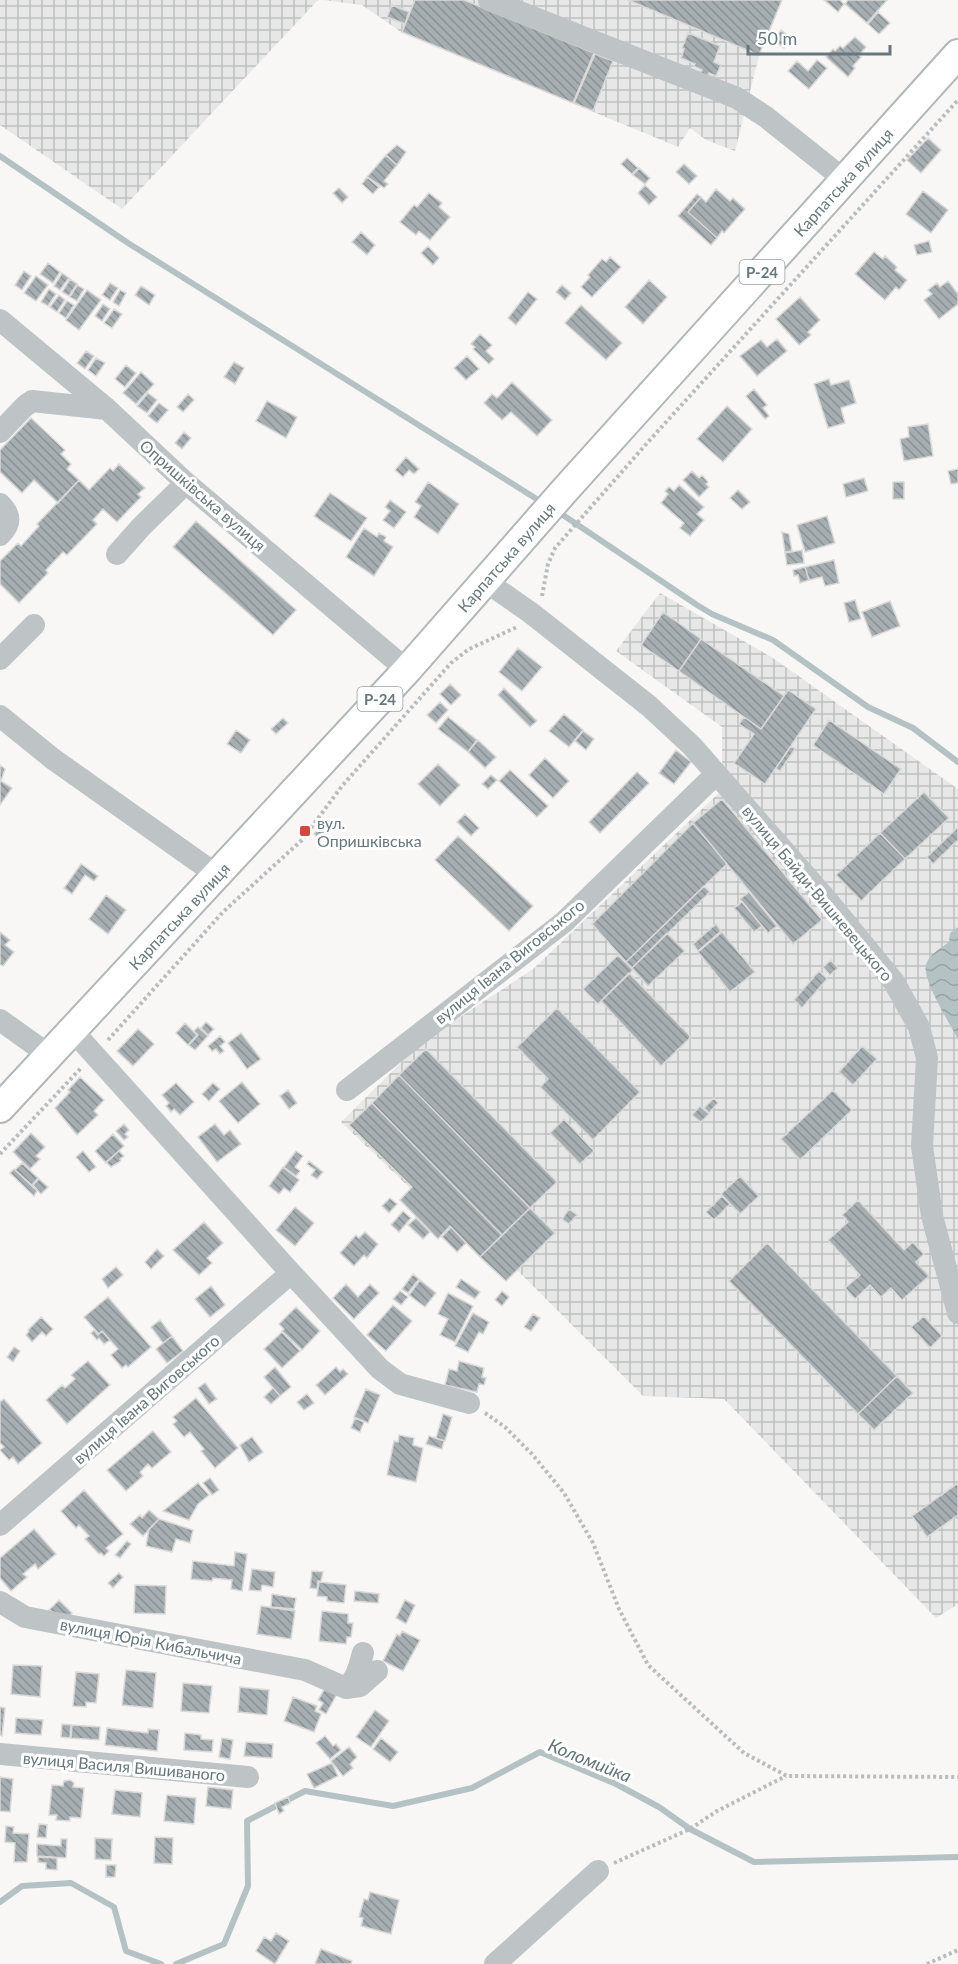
<svg xmlns="http://www.w3.org/2000/svg" width="958" height="1964" viewBox="0 0 958 1964" font-family="Lato,sans-serif">
<style>
.industrial{fill:url(#industrial-grid)}
.water{fill:url(#water-waves)}
.lines{fill:none;stroke-linecap:round;stroke-linejoin:round}
.stream{stroke:#b5c2c4;stroke-width:6}
.building{fill:url(#building-back-hatch);stroke:#dad9d8;stroke-width:1.5}
.major-casing{stroke:#b2b7b9;stroke-width:32}
.path{stroke:#b8bcbe;stroke-width:4;stroke-dasharray:3 3;stroke-linecap:butt}
.minor{stroke:#bec3c5;stroke-width:22}
.major{stroke:#fff;stroke-width:28}
.poi-dot{fill:#cf493f;stroke:#fff;stroke-width:2}
.labels{text-anchor:middle;dominant-baseline:central;stroke-width:6;stroke-linejoin:round;paint-order:stroke}
.shield{fill:#fff;stroke:#94a0a4;stroke-width:1.5}
.shield-label{font-size:15px;font-weight:bold;fill:#66777d}
.street-label{font-size:16px;fill:#66777d;stroke:#fff}
.poi-label{font-size:16px;fill:#66777d;stroke:#fff;text-anchor:start}
.water-label{font-size:18px;font-style:italic;fill:#617578;stroke:#fff}
</style>
<defs>
<pattern id="industrial-grid" width="8" height="8" patternUnits="userSpaceOnUse" patternTransform="scale(1.5)"><rect width="8" height="8" fill="#e6e7e6"/><path d="M0 4h8M4 0v8" fill="none" stroke="#bec0c0"/></pattern>
<pattern id="water-waves" width="16" height="10" patternUnits="userSpaceOnUse" patternTransform="scale(1.5)"><rect width="16" height="10" fill="#b5c2c4"/><path d="M0 5q4-4 8 0t8 0" fill="none" stroke="#97a2a4"/></pattern>
<pattern id="building-back-hatch" width="6" height="6" patternUnits="userSpaceOnUse" patternTransform="scale(1.5)"><rect width="6" height="6" fill="#a6aeb2"/><path d="M-1 5l2 2M0 0l6 6M5-1l2 2" fill="none" stroke="#8b9296"/></pattern>
</defs>
<rect width="100%" height="100%" fill="#f8f7f6"/>
<path class="industrial" d="M0,0H318L122,209L0,125Z
M323,0H782L759,56L735,151L706,140L690,128L678,147L401,32L362,5Z
M660,593L773,658L958,789V1604L936,1618L724,1399L643,1396L482,1235L466,1242L341,1122L422,1042L533,969L722,790V727L616,651Z"/>
<path class="water" d="M958,927V1039C950,1024 922,980 926,965C928,955 941,948 949,942L950,933Z"/>
<g class="lines">
<path class="stream" d="M0,156L128,243L543,503
M557,511L697,605L712,614L773,640L868,707L913,728L958,762
M0,1902L22,1886L71,1883L114,1907L126,1951L161,1964
M176,1964L224,1944L248,1886L247,1821L305,1791L393,1806L472,1788L540,1752L616,1784L659,1807L690,1829L754,1862L958,1857"/>
</g>
<path class="building" d="M415,0H464L594,53L573,103L402,32Z
M628,0H782L759,55Z
M824,0H840L844,4L838,12Z
M848,0H887L867,23L845,4Z
M392,5L409,12L405,24L387,17Z
M878,12L890,23L879,34L868,24Z
M781,30L791,38L784,48L774,40Z
M688,33L720,46L714,62L721,65L716,76L709,73L707,76L700,73L702,70L694,66L695,64L681,58L684,49L682,48Z
M855,37L866,47L859,55L861,57L853,66L855,68L848,77L826,57L833,49L835,51L840,46L843,48Z
M595,54L613,61L593,111L574,103Z
M817,60L827,68L809,89L788,71L797,61L808,71Z
M928,138L941,150L921,173L907,160Z
M397,145L406,152L397,165L386,155Z
M386,155L397,165L384,181L388,184L384,188L367,177Z
M627,158L638,168L632,174L621,164Z
M684,164L697,176L689,184L676,172Z
M639,168L650,178L645,184L633,175Z
M367,177L379,187L373,194L362,184Z
M645,185L657,197L649,205L638,193Z
M339,188L348,197L342,203L333,193Z
M716,189L730,201L733,198L745,209L724,233L722,231L717,238L688,212L701,197L706,202Z
M923,191L948,210L931,233L906,214Z
M429,193L442,203L439,207L450,217L430,240L419,231L416,235L400,222L414,205L417,207Z
M697,194L701,197L688,212L717,238L711,245L678,216Z
M361,232L375,245L367,255L352,242Z
M929,241L932,252L917,255L914,245Z
M428,246L439,258L433,265L421,253Z
M874,252L883,259L885,256L897,267L895,270L907,280L899,290L896,287L885,300L855,274Z
M610,257L621,267L592,297L581,287L590,277L588,275L602,259L606,262Z
M48,263L60,272L53,283L40,274Z
M24,271L31,276L22,290L15,285Z
M62,273L69,278L60,290L54,286Z
M36,276L48,285L36,301L24,293Z
M70,279L77,284L69,296L62,292Z
M649,280L667,297L643,324L625,307Z
M948,281L958,294V304L939,319L924,300L932,294L928,290L937,283L940,287Z
M110,283L118,288L110,300L102,295Z
M77,285L84,289L77,301L70,297Z
M562,285L571,293L565,300L556,292Z
M141,286L155,295L149,305L135,295Z
M49,289L56,294L48,306L41,302Z
M87,290L101,300L79,330L66,320Z
M120,290L126,293L119,306L113,302Z
M528,292L537,299L516,325L508,318Z
M59,295L65,300L57,312L50,307Z
M800,297L820,320L808,332L811,335L799,345L776,319Z
M67,301L74,305L66,318L59,313Z
M103,304L110,309L102,321L95,316Z
M581,305L622,343L606,360L565,323Z
M114,309L122,314L112,328L104,323Z
M480,334L492,345L486,351L494,359L489,364L473,349L475,347L471,344Z
M777,339L787,351L757,376L740,356L761,340L767,347Z
M86,351L94,356L85,369L77,363Z
M467,356L479,369L466,380L454,368Z
M96,358L105,363L96,376L88,370Z
M234,362L244,368L235,384L224,377Z
M126,365L136,373L125,387L115,379Z
M141,372L154,384L136,404L123,393Z
M829,379L831,385L849,380L856,403L841,408L845,423L828,428L814,384Z
M512,382L552,420L537,436L511,412L502,420L484,403L492,394L497,398Z
M754,389L767,405L763,408L769,416L765,419L746,396Z
M148,393L157,400L147,413L137,406Z
M188,394L194,400L183,412L177,407Z
M267,401L297,417L286,438L256,421Z
M159,403L168,410L157,423L148,416Z
M727,406L752,429L723,462L697,439Z
M31,418L65,450L61,454L71,464L67,469L79,480L58,503L34,480L22,493L0,472V450Z
M928,424L933,456L904,461L900,439L909,437L908,427Z
M184,432L191,438L182,449L175,443Z
M406,457L419,469L414,474L409,470L403,477L395,470Z
M119,464L145,488L138,494L141,497L117,522L103,509L93,520L97,524L67,555L63,552L46,570L48,573L19,603L0,584V561L18,543L21,546L39,526L37,524L79,480L89,490L110,468L113,471Z
M958,469V483L951,484L948,471Z
M692,471L699,478L702,475L708,482L706,484L709,487L699,497L683,480Z
M864,478L868,491L846,497L843,484Z
M428,482L459,504L438,534L414,517L421,506L415,502Z
M893,482H904V499H893Z
M679,485L704,507L697,514L704,520L690,536L680,528L684,523L661,503L668,494L665,491L669,487L674,491Z
M738,490L750,502L742,509L730,498Z
M330,493L367,518L351,541L314,516Z
M390,500L406,512L394,528L383,520L390,511L385,507Z
M827,516L835,543L805,552L797,525Z
M196,521L296,610L273,635L173,547Z
M364,528L377,537L379,533L386,537L384,541L393,547L374,576L346,557Z
M782,532L789,534L792,551L785,552Z
M802,550L804,563L787,565L785,553Z
M834,560L839,583L825,586L822,577L809,580L805,567Z
M805,567L809,580L800,583L798,575L794,576L793,570Z
M855,600L861,619L849,622L844,603Z
M890,601L900,626L872,637L862,612Z
M663,612L701,639L679,671L641,645Z
M701,639L784,696L761,729L679,671Z
M518,648L542,667L522,691L499,672Z
M450,684L461,695L451,705L440,694Z
M504,688L537,721L530,727L498,695Z
M788,690L816,709L765,784L734,763L754,734L739,724L744,717L761,729Z
M440,702L448,710L436,723L427,715Z
M564,714L583,730L569,747L549,731Z
M448,717L477,740L468,752L438,729Z
M283,718L288,723L276,734L271,729Z
M829,720L901,769L884,794L813,745Z
M236,730L250,740L241,753L227,744Z
M583,731L594,739L586,750L575,741Z
M478,740L496,757L485,768L468,752Z
M791,746L795,749L780,771L776,768Z
M676,750L691,762L674,784L659,773Z
M545,758L569,781L553,798L529,775Z
M438,764L460,785L440,806L418,784Z
M0,765L5,769L1,781L12,788L0,805Z
M510,770L548,806L537,817L499,781Z
M637,772L649,783L600,833L589,822Z
M491,775L497,780L488,789L482,784Z
M924,792L949,818L905,859L880,833Z
M722,799L822,920L793,944L693,823Z
M465,814L479,828L471,836L457,822Z
M320,820L329,829L319,839L314,834L318,829L315,826Z
M693,823L727,864L626,962L592,924Z
M958,827V840L933,864L927,857Z
M880,833L905,859L861,901L836,875Z
M458,836L533,906L509,931L435,860Z
M81,864L98,876L94,881L85,875L72,894L64,888Z
M704,886L710,892L632,968L626,962Z
M749,892L777,926L768,933L740,899Z
M106,895L126,910L108,934L89,919Z
M742,902L762,926L754,932L734,908Z
M716,924L721,931L698,951L693,944Z
M0,932L10,940L5,945L14,952L3,966L0,964Z
M722,932L755,972L730,992L698,952Z
M667,933L685,951L648,986L632,968Z
M618,955L633,970L598,1004L583,989Z
M831,960L838,968L830,975L823,967Z
M819,971L827,979L802,1008L794,1000Z
M629,973L691,1037L661,1066L601,1001Z
M557,1008L640,1092L593,1140L540,1087L548,1079L517,1047Z
M206,1022L214,1029L208,1035L201,1028Z
M185,1023L197,1035L188,1045L176,1033Z
M198,1027L208,1036L195,1050L189,1045L198,1035L194,1031Z
M138,1029L154,1044L133,1066L117,1051Z
M241,1033L261,1059L247,1069L228,1043Z
M220,1036L225,1042L220,1046L224,1051L220,1054L216,1049L212,1051L208,1046Z
M862,1046L877,1059L853,1085L839,1072Z
M426,1049L557,1182L530,1208L399,1075Z
M399,1075L530,1208L502,1235L372,1103Z
M80,1077L104,1100L94,1111L98,1115L77,1135L55,1108L70,1092L68,1090Z
M242,1082L260,1104L238,1123L219,1101Z
M176,1083L194,1102L180,1115L174,1109L171,1112L166,1106L169,1103L162,1095Z
M213,1083L220,1089L209,1101L202,1094Z
M288,1090L297,1103L289,1109L280,1096Z
M833,1090L852,1110L800,1160L781,1139Z
M714,1098L718,1103L709,1113L704,1108Z
M372,1103L502,1235L480,1257L450,1226L438,1239L400,1200L412,1187L349,1125Z
M700,1106L709,1114L701,1122L692,1115Z
M564,1119L594,1151L580,1164L550,1133Z
M124,1124L129,1130L125,1134L128,1137L124,1140L116,1131Z
M215,1124L224,1135L230,1130L241,1144L217,1162L198,1137Z
M31,1133L45,1147L36,1156L40,1159L30,1169L13,1152Z
M113,1134L124,1146L106,1163L95,1151Z
M83,1151L96,1167L89,1172L76,1157Z
M119,1151L124,1156L120,1159L121,1161L111,1167L106,1162Z
M296,1151L303,1156L295,1167L300,1171L296,1176L284,1167Z
M309,1161L323,1172L317,1179L311,1175L315,1170L307,1164Z
M22,1163L38,1178L32,1185L15,1170Z
M283,1167L299,1180L290,1192L284,1188L279,1194L269,1186Z
M14,1169L37,1191L34,1196L10,1173Z
M740,1176L759,1196L740,1214L721,1194Z
M39,1179L48,1187L41,1194L33,1185Z
M722,1196L730,1204L714,1220L706,1212Z
M390,1198L397,1204L389,1213L382,1206Z
M858,1200L904,1250L913,1242L924,1254L916,1262L929,1276L902,1300L891,1288L881,1297L870,1285L855,1299L845,1288L860,1275L828,1240L848,1222L842,1215Z
M295,1207L314,1223L295,1246L276,1230Z
M530,1208L555,1233L506,1281L480,1257Z
M569,1209L577,1215L569,1224L562,1219Z
M403,1211L411,1218L399,1232L391,1225Z
M416,1218L430,1232L423,1239L408,1225Z
M204,1222L223,1243L207,1258L212,1263L199,1275L173,1250Z
M451,1227L466,1243L457,1252L442,1237Z
M365,1232L378,1244L367,1258L364,1255L354,1266L340,1253L356,1235L359,1238Z
M767,1243L897,1376L858,1414L729,1281Z
M157,1249L164,1256L151,1269L145,1262Z
M116,1267L123,1275L108,1288L102,1279Z
M413,1274L419,1279L408,1293L402,1289Z
M461,1279L480,1292L475,1299L456,1287Z
M420,1280L436,1293L425,1307L409,1295Z
M346,1284L358,1297L370,1284L379,1293L354,1319L333,1298Z
M211,1286L225,1305L210,1317L195,1299Z
M400,1291L408,1297L401,1305L393,1299Z
M502,1291L509,1297L502,1306L495,1300Z
M448,1293L473,1306L455,1342L440,1335L448,1319L438,1314Z
M108,1297L151,1347L128,1367L126,1365L122,1368L111,1355L118,1349L102,1331L99,1334L84,1317Z
M393,1305L412,1321L386,1351L367,1335Z
M296,1307L320,1331L302,1350L282,1331L284,1329L279,1324Z
M473,1313L489,1322L483,1334L479,1332L468,1352L455,1346Z
M533,1314L540,1318L531,1331L524,1327Z
M924,1316L942,1336L930,1348L911,1327Z
M41,1317L53,1329L46,1336L42,1332L32,1342L26,1335L29,1331L28,1330Z
M160,1320L172,1336L163,1343L151,1327Z
M94,1330L98,1335L102,1331L110,1340L104,1344L99,1338L97,1340L91,1333Z
M282,1332L300,1351L282,1368L264,1349Z
M172,1336L183,1351L167,1363L156,1349Z
M14,1347L20,1351L13,1362L7,1357Z
M88,1361L110,1385L67,1424L46,1400L62,1385L65,1388L75,1379L71,1375Z
M459,1361L484,1368L482,1377L486,1378L484,1385L479,1384L477,1392L445,1385L449,1369L457,1371Z
M275,1367L291,1387L280,1396L264,1377Z
M336,1367L340,1372L343,1369L348,1374L325,1395L316,1385Z
M897,1376L913,1393L874,1430L858,1414Z
M205,1383L217,1399L209,1404L198,1388Z
M273,1388L280,1396L271,1404L264,1397Z
M366,1389L380,1395L368,1423L354,1417Z
M307,1394L314,1403L304,1410L297,1402Z
M196,1398L238,1448L215,1468L201,1451L204,1449L190,1432L184,1437L173,1424L177,1421L173,1417Z
M4,1399L42,1443L18,1464L13,1457L9,1460L0,1450L4,1447L0,1443V1402Z
M443,1414L452,1417L445,1441L436,1438Z
M355,1418L364,1422L360,1432L351,1428Z
M153,1431L171,1452L152,1468L148,1464L140,1472L143,1476L126,1491L107,1470Z
M399,1435L414,1438L413,1445L423,1448L416,1482L387,1475L394,1441L398,1442Z
M429,1436L444,1441L442,1449L426,1444Z
M252,1437L263,1452L249,1462L240,1445Z
M210,1478L219,1490L212,1495L203,1483Z
M198,1483L209,1495L198,1504L189,1520L163,1511Z
M958,1483V1515L927,1537L912,1516Z
M84,1490L123,1534L106,1548L109,1551L104,1556L101,1553L99,1554L85,1539L89,1536L79,1525L76,1528L61,1511Z
M149,1510L159,1519L143,1536L130,1524L140,1515L142,1518Z
M159,1519L193,1530L190,1543L176,1539L172,1552L146,1546L149,1529Z
M34,1529L56,1554L38,1569L35,1564L23,1574L27,1577L11,1591L0,1578V1558Z
M127,1541L131,1544L120,1558L115,1555Z
M235,1552L247,1554L242,1591L231,1589L232,1580L213,1578L212,1581L191,1579L193,1561L234,1566Z
M252,1569L275,1572L273,1587L262,1585L261,1591L249,1590Z
M312,1571L323,1572L321,1581H318L317,1589L310,1588Z
M119,1573L123,1577L113,1588L108,1583Z
M319,1582L346,1585L344,1603L327,1601V1597L317,1596Z
M135,1585L166,1586L165,1614L134,1613Z
M355,1591L379,1594L378,1603L354,1601Z
M272,1594L296,1598L294,1609L271,1607Z
M59,1600L72,1613L66,1620L49,1610Z
M405,1600L415,1605L406,1624L396,1618Z
M261,1606L295,1611L291,1639L257,1634Z
M322,1611L348,1614V1623H353L351,1637H347L346,1644L319,1641Z
M402,1631L420,1640L403,1671L383,1661L397,1634L400,1636Z
M13,1665L42,1666L40,1697L11,1694Z
M126,1670L156,1673L153,1708L122,1705Z
M76,1672L99,1674L96,1703L86,1702V1707L73,1706Z
M183,1683L212,1686L209,1713L181,1711Z
M240,1687L269,1690L267,1715L238,1712Z
M325,1688L337,1694L326,1714L319,1710L323,1703L318,1700Z
M293,1697L317,1706L315,1711L321,1714L314,1732L284,1721Z
M0,1707L5,1708L2,1736L0,1735Z
M375,1710L389,1721L371,1747L356,1737Z
M16,1718L43,1720L41,1735L15,1733Z
M62,1724L71,1725L70,1738L61,1737Z
M72,1725L100,1727L99,1740L71,1738Z
M107,1728L148,1733V1729L159,1730L157,1751L105,1745Z
M185,1733L201,1735V1739L213,1740L212,1752L184,1750Z
M325,1736L333,1746L336,1744L341,1750L330,1759L316,1743Z
M222,1738L233,1740L230,1759L219,1757Z
M381,1738L398,1752L390,1762L373,1749Z
M246,1742L273,1744L272,1758L244,1756Z
M349,1747L357,1757L350,1764L353,1768L343,1776L331,1761Z
M332,1763L338,1776L314,1788L307,1774Z
M0,1777L13,1779L10,1812L0,1811Z
M70,1780L74,1783L73,1787L84,1788L81,1818L70,1817V1821L56,1820L57,1815H49L52,1785L63,1786L64,1781Z
M208,1787L233,1790L231,1809L206,1806Z
M115,1790L142,1793L140,1817L112,1814Z
M167,1795L196,1798L194,1824L164,1821Z
M288,1797L290,1803L282,1807L284,1811L279,1814L275,1803Z
M39,1824L47,1825L46,1838L37,1837Z
M6,1826L14,1827L13,1833L29,1834L27,1862H14L15,1843L5,1842Z
M155,1837L173,1838L172,1864L154,1863Z
M95,1838L112,1839L111,1860L95,1859Z
M61,1839H67L66,1858L37,1856V1844L61,1846Z
M38,1857L57,1858V1870L46,1869V1863L38,1862Z
M106,1865H116L115,1877H106Z
M370,1892L399,1900L391,1934L361,1926L363,1918L359,1917L364,1899L368,1900Z
M276,1933L289,1941L275,1964L256,1951L264,1937L271,1941Z
M321,1949L352,1961L351,1964H315Z"/>
<g class="lines">
<defs>
<path id="major" d="M0,1108L407,670L565,490L958,54"/>
</defs>
<use href="#major" class="major-casing"/>
<path class="path" d="M542,596L548,564L555,548L648,442L958,100
M108,1040L223,912L302,840L342,786L451,663L469,649L517,627
M0,1154L82,1067
M485,1413L505,1427L532,1454L564,1493L593,1543L619,1609L648,1665L744,1753L787,1776L958,1777
M614,1863L690,1829L717,1811L786,1776
M927,1964L958,1950"/>
<path class="minor" d="M489,0L737,98L766,117L845,180
M0,320L107,409L186,483L407,670
M0,432L25,406L32,401L107,409
M0,504C11,515 11,524 0,535
M117,554L141,527L186,483
M485,581L531,613L649,706L692,746L827,900L894,982L919,1027L927,1058L922,1146L932,1216L958,1313
M0,659L34,625
M0,716L53,759L217,875
M0,1020L49,1055
M72,1030L291,1273L380,1369L400,1384L469,1403
M347,1090L564,922L716,774
M0,1525L291,1273
M0,1602L25,1617L305,1670L346,1688C357,1679 359,1666 363,1653
M346,1688L360,1686L377,1671
M0,1754L248,1777
M495,1964L598,1871"/>
<use href="#major" class="major"/>
</g>
<rect class="poi-dot" x="299" y="825" width="12" height="12" rx="3"/>
<g class="labels">
<g class="shield">
<rect x="739.5" y="260" width="45" height="24" rx="4.5"/>
<rect x="357.5" y="687" width="45" height="24" rx="4.5"/>
</g>
<g class="shield-label">
<text x="762" y="272">Р-24</text>
<text x="380" y="699">Р-24</text>
</g>
<g class="street-label">
<text transform="translate(843 182) rotate(-48)">Карпатська вулиця</text>
<text transform="translate(203 495) rotate(41)">Опришківська вулиця</text>
<text transform="translate(506 557) rotate(-49)">Карпатська вулиця</text>
<text transform="translate(818 893) rotate(50)">вулиця Байди-Вишневецького</text>
<text transform="translate(179 916) rotate(-47)">Карпатська вулиця</text>
<text transform="translate(509 961) rotate(-39)">вулиця Івана Виговського</text>
<text transform="translate(146 1399) rotate(-41)">вулиця Івана Виговського</text>
<text transform="translate(151 1641) rotate(11)">вулиця Юрія Кибальчича</text>
<text transform="translate(124 1766) rotate(5)">вулиця Василя Вишиваного</text>
</g>
<g class="poi-label">
<text x="317" y="822">вул.<tspan x="317" dy="18">Опришківська</tspan></text>
</g>
<g class="water-label">
<text transform="translate(590 1760) rotate(22)">Коломийка</text>
</g>
</g>
<path d="M748 45v9h142v-9" fill="none" stroke="#66777d" stroke-width="3"/>
<text x="757" y="45" font-size="18" fill="#66777d" stroke="#ffffff" stroke-width="4.5" paint-order="stroke">50 m</text>
</svg>
